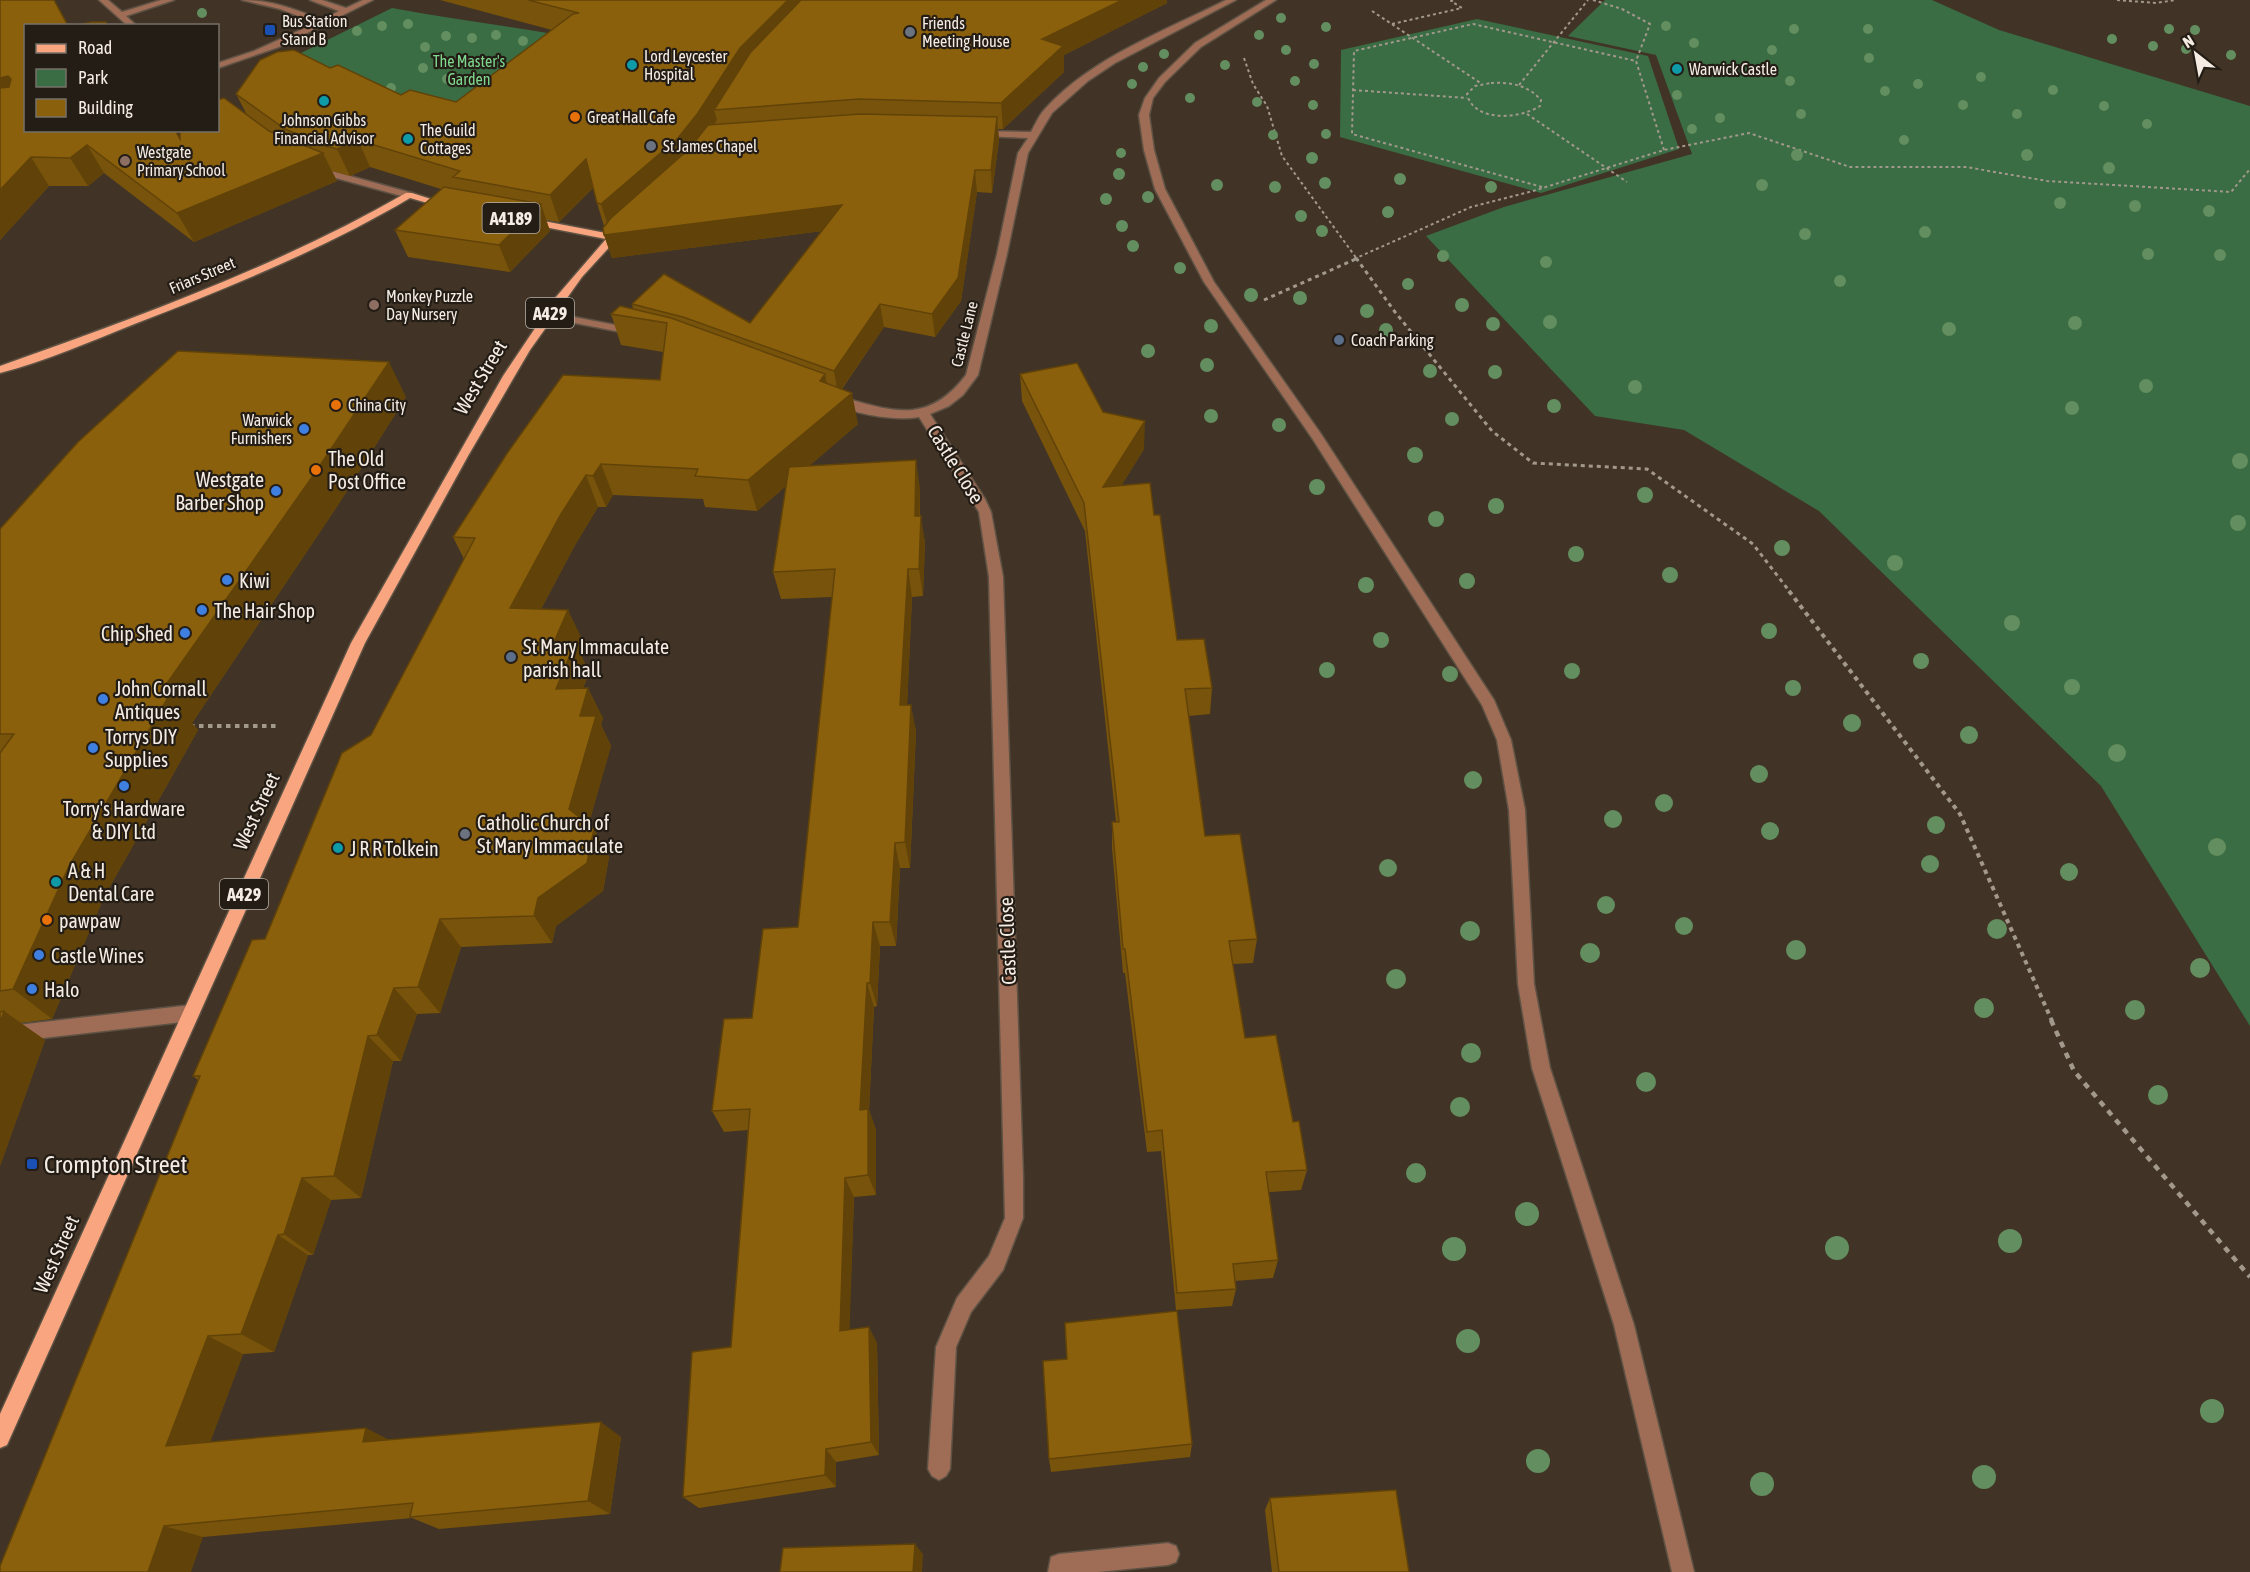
<svg xmlns="http://www.w3.org/2000/svg" width="2250" height="1572" viewBox="0 0 2250 1572" font-family="'Asap Condensed',sans-serif">
<style>
.green{fill:#3a6d43}
.lines{fill:none;stroke-linecap:round;stroke-linejoin:round}
.minor-casing{stroke:#5e5244;stroke-width:3}
.major-casing{stroke:#5e5244;stroke-width:3}
.path-far3{stroke:#a2988c;stroke-width:2;stroke-dasharray:3 3;stroke-linecap:butt}
.path-far2{stroke:#a2988c;stroke-width:3;stroke-dasharray:4 4;stroke-linecap:butt}
.path-far1{stroke:#a2988c;stroke-width:4;stroke-dasharray:4.5 4.5;stroke-linecap:butt}
.path{stroke:#a2988c;stroke-width:4.5;stroke-dasharray:6 6;stroke-linecap:butt}
.minor{fill:#9f6c55;fill-rule:evenodd}
.major{fill:#f9a57f;fill-rule:evenodd}
.tree{fill:#638e5f}
.wall{fill:#78530b}
.shaded-wall{fill:#614309}
.building{fill:#8b600d;stroke:#614309;stroke-width:1.5}
.transit-dot{fill:#1a4fb4;stroke:#231d16;stroke-width:2}
.worship-dot{fill:#6b7280;stroke:#231d16;stroke-width:2}
.culture-dot{fill:#0f9aa8;stroke:#231d16;stroke-width:2}
.food-dot{fill:#e8710a;stroke:#231d16;stroke-width:2}
.education-dot{fill:#8d6e63;stroke:#231d16;stroke-width:2}
.service-dot{fill:#5c6f8a;stroke:#231d16;stroke-width:2}
.shop-dot{fill:#3f7fe0;stroke:#231d16;stroke-width:2}
.labels{text-anchor:middle;dominant-baseline:central;stroke-width:4.5;stroke-linejoin:round;paint-order:stroke}
.far-poi-label{font-size:16px;fill:#f5ede4;stroke:#231d16;text-anchor:start}
.far-park-label{font-size:16px;fill:#7fd88e;stroke:#231d16}
.far-street-label{font-size:16px;fill:#f5ede4;stroke:#231d16}
.shield{fill:#231d16;stroke:#b6afa6;stroke-width:1.5}
.shield-label{font-size:18px;font-weight:bold;fill:#f5ede4}
.street-label{font-size:20px;fill:#f5ede4;stroke:#231d16}
.poi-label{font-size:20px;fill:#f5ede4;stroke:#231d16;text-anchor:start}
.near-poi-label{font-size:24px;fill:#f5ede4;stroke:#231d16;text-anchor:start}
</style>
<rect width="100%" height="100%" fill="#413426"/>
<path class="green" d="M1605,0H1932L1999,30L2250,106V1026L2101,786L1819,511L1684,430L1595,416L1426,236L1504,207L1692,154L1656,55L1568,36Z
M392,8C455,20 518,27 581,39L497,114L380,104L291,58Z
M1477,19L1648,56L1679,149L1541,193L1340,137L1341,50Z"/>
<g class="lines">
<defs>
<path id="minor" d="M99,0H108L122,12L161,0H174L126,16L137,26H128Z
M242,0C271,0 295,9 322,20L339,11L310,0H322L346,8L363,0H373L279,47L218,68V63L254,51L316,23L280,9Z
M1226,0H1236L1115,63L1088,81L1052,113L1028,153L1007,254L978,375L963,395L949,406L930,414L985,499L991,512L1003,577L1023,1176V1218L1003,1270L971,1312L956,1347L950,1469L946,1476L939,1480L932,1476L928,1469L936,1347L957,1298L989,1256L1005,1218L989,577L979,512L919,417C898,421 848,415 832,400L838,396C892,411 927,426 966,375L997,254L1018,153L1028,138L980,136L977,135V131L1031,132C1035,125 1039,115 1045,109C1092,57 1165,31 1226,0Z
M1266,0H1276L1201,47L1165,82L1153,98L1149,115L1154,150L1165,189L1214,282L1321,434L1494,700L1511,740L1525,810L1534,984L1550,1068L1634,1325L1694,1572H1672L1614,1325L1532,1068L1518,984L1509,810L1497,740L1482,705L1312,438L1204,282L1155,189L1144,150L1139,115L1145,98L1159,78L1195,43Z
M317,167L412,193L414,195L409,198L314,172V168Z
M548,312L636,329L641,332L636,335L544,317V313Z
M191,1005L197,1008L200,1013L197,1018L191,1021L0,1043V1027Z
M1168,1543L1176,1546L1179,1554L1176,1562L1168,1565L1098,1572H1048L1051,1557L1059,1554Z"/>
<path id="major" d="M406,193H412L453,206L448,209L410,198C324,249 230,287 137,323C92,341 46,361 0,373V366C138,317 279,266 406,193Z
M528,218L611,234L616,228L625,230L582,277L530,350L468,456L365,643L7,1445L0,1448V1414L351,643L503,376L556,297L606,239L524,223L523,221Z"/>
</defs>
<use href="#minor" class="minor-casing"/>
<use href="#major" class="major-casing"/>
<path class="path-far3" d="M1593,0L1622,9L1650,24L1636,61L1664,150
M2117,0L2156,3L2175,0
M1372,11L1482,84
M1392,24L1462,8L1451,1L1456,0
M1244,58L1253,84L1267,106L1282,156L1357,259
M1491,83C1510,82 1528,85 1541,100L1540,106C1520,119 1474,123 1467,94L1475,86Z
M1519,85L1588,0
M1353,90L1467,98
M1527,114L1627,182
M1542,187L1352,134L1354,51L1473,24L1636,61
M1354,259L1471,207L1533,191L1664,150L1749,133L1850,167H1966L2047,181L2231,192L2250,169"/>
<path class="path-far2" d="M1356,258L1395,312L1492,431L1533,463L1647,469L1753,544L1790,592
M1264,300L1358,258"/>
<path class="path-far1" d="M1789,591L1960,814L2052,1021
M190,726H279"/>
<path class="path" d="M2051,1020L2074,1071L2250,1277"/>
<use href="#minor" class="minor"/>
<use href="#major" class="major"/>
</g>
<g class="tree">
<circle cx="202" cy="13" r="5"/>
<circle cx="1281" cy="18" r="5"/>
<circle cx="408" cy="24" r="5"/>
<circle cx="382" cy="26" r="5"/>
<circle cx="1666" cy="26" r="5"/>
<circle cx="1326" cy="27" r="5"/>
<circle cx="1794" cy="29" r="5"/>
<circle cx="1868" cy="29" r="5"/>
<circle cx="2169" cy="29" r="5"/>
<circle cx="2195" cy="30" r="5"/>
<circle cx="357" cy="31" r="5"/>
<circle cx="496" cy="35" r="5"/>
<circle cx="1259" cy="35" r="5"/>
<circle cx="446" cy="36" r="5"/>
<circle cx="472" cy="38" r="5"/>
<circle cx="2112" cy="39" r="5"/>
<circle cx="523" cy="41" r="5"/>
<circle cx="1694" cy="43" r="5"/>
<circle cx="2153" cy="46" r="5"/>
<circle cx="425" cy="47" r="5"/>
<circle cx="2186" cy="49" r="5"/>
<circle cx="1286" cy="50" r="5"/>
<circle cx="1772" cy="50" r="5"/>
<circle cx="1164" cy="54" r="5"/>
<circle cx="2231" cy="55" r="5"/>
<circle cx="1869" cy="58" r="5"/>
<circle cx="1314" cy="64" r="5"/>
<circle cx="1225" cy="65" r="5"/>
<circle cx="1143" cy="67" r="5"/>
<circle cx="423" cy="68" r="5"/>
<circle cx="1697" cy="70" r="5"/>
<circle cx="1981" cy="77" r="5"/>
<circle cx="447" cy="79" r="5"/>
<circle cx="1295" cy="81" r="5"/>
<circle cx="1790" cy="81" r="5"/>
<circle cx="1132" cy="84" r="5"/>
<circle cx="1918" cy="84" r="5"/>
<circle cx="391" cy="88" r="5"/>
<circle cx="2053" cy="90" r="5"/>
<circle cx="1885" cy="91" r="5"/>
<circle cx="1677" cy="95" r="5"/>
<circle cx="1190" cy="98" r="5"/>
<circle cx="1257" cy="102" r="5"/>
<circle cx="1313" cy="105" r="5"/>
<circle cx="1963" cy="105" r="5"/>
<circle cx="2104" cy="106" r="5"/>
<circle cx="1801" cy="114" r="5"/>
<circle cx="2017" cy="114" r="5"/>
<circle cx="1720" cy="118" r="5"/>
<circle cx="2147" cy="124" r="5"/>
<circle cx="1692" cy="129" r="5"/>
<circle cx="1326" cy="134" r="5"/>
<circle cx="1273" cy="135" r="5"/>
<circle cx="1904" cy="140" r="5"/>
<circle cx="1121" cy="153" r="5"/>
<circle cx="1797" cy="155" r="6"/>
<circle cx="2027" cy="155" r="6"/>
<circle cx="1312" cy="158" r="6"/>
<circle cx="2109" cy="168" r="6"/>
<circle cx="1119" cy="174" r="6"/>
<circle cx="1400" cy="179" r="6"/>
<circle cx="1325" cy="183" r="6"/>
<circle cx="1217" cy="185" r="6"/>
<circle cx="1762" cy="185" r="6"/>
<circle cx="1275" cy="187" r="6"/>
<circle cx="1491" cy="187" r="6"/>
<circle cx="1148" cy="197" r="6"/>
<circle cx="1106" cy="199" r="6"/>
<circle cx="2060" cy="203" r="6"/>
<circle cx="2135" cy="206" r="6"/>
<circle cx="2209" cy="211" r="6"/>
<circle cx="1388" cy="212" r="6"/>
<circle cx="1301" cy="216" r="6"/>
<circle cx="1122" cy="226" r="6"/>
<circle cx="1322" cy="231" r="6"/>
<circle cx="1925" cy="232" r="6"/>
<circle cx="1805" cy="234" r="6"/>
<circle cx="1133" cy="246" r="6"/>
<circle cx="2148" cy="254" r="6"/>
<circle cx="2220" cy="255" r="6"/>
<circle cx="1443" cy="256" r="6"/>
<circle cx="1546" cy="262" r="6"/>
<circle cx="1180" cy="268" r="6"/>
<circle cx="1840" cy="281" r="6"/>
<circle cx="1408" cy="284" r="6"/>
<circle cx="1251" cy="295" r="7"/>
<circle cx="1300" cy="298" r="7"/>
<circle cx="1462" cy="305" r="7"/>
<circle cx="1367" cy="311" r="7"/>
<circle cx="1550" cy="322" r="7"/>
<circle cx="2075" cy="323" r="7"/>
<circle cx="1493" cy="324" r="7"/>
<circle cx="1211" cy="326" r="7"/>
<circle cx="1949" cy="329" r="7"/>
<circle cx="1386" cy="330" r="7"/>
<circle cx="1148" cy="351" r="7"/>
<circle cx="1207" cy="365" r="7"/>
<circle cx="1430" cy="371" r="7"/>
<circle cx="1495" cy="372" r="7"/>
<circle cx="2146" cy="386" r="7"/>
<circle cx="1635" cy="387" r="7"/>
<circle cx="1554" cy="406" r="7"/>
<circle cx="2072" cy="408" r="7"/>
<circle cx="1211" cy="416" r="7"/>
<circle cx="1452" cy="419" r="7"/>
<circle cx="1279" cy="425" r="7"/>
<circle cx="1415" cy="455" r="8"/>
<circle cx="2240" cy="461" r="8"/>
<circle cx="1317" cy="487" r="8"/>
<circle cx="1645" cy="495" r="8"/>
<circle cx="1496" cy="506" r="8"/>
<circle cx="1436" cy="519" r="8"/>
<circle cx="2238" cy="523" r="8"/>
<circle cx="1782" cy="548" r="8"/>
<circle cx="1576" cy="554" r="8"/>
<circle cx="1895" cy="563" r="8"/>
<circle cx="1670" cy="575" r="8"/>
<circle cx="1467" cy="581" r="8"/>
<circle cx="1366" cy="585" r="8"/>
<circle cx="2012" cy="623" r="8"/>
<circle cx="1769" cy="631" r="8"/>
<circle cx="1381" cy="640" r="8"/>
<circle cx="1921" cy="661" r="8"/>
<circle cx="1327" cy="670" r="8"/>
<circle cx="1572" cy="671" r="8"/>
<circle cx="1450" cy="674" r="8"/>
<circle cx="2072" cy="687" r="8"/>
<circle cx="1793" cy="688" r="8"/>
<circle cx="1852" cy="723" r="9"/>
<circle cx="1969" cy="735" r="9"/>
<circle cx="2117" cy="753" r="9"/>
<circle cx="1759" cy="774" r="9"/>
<circle cx="1473" cy="780" r="9"/>
<circle cx="1664" cy="803" r="9"/>
<circle cx="1613" cy="819" r="9"/>
<circle cx="1936" cy="825" r="9"/>
<circle cx="1770" cy="831" r="9"/>
<circle cx="2217" cy="847" r="9"/>
<circle cx="1930" cy="864" r="9"/>
<circle cx="1388" cy="868" r="9"/>
<circle cx="2069" cy="872" r="9"/>
<circle cx="1606" cy="905" r="9"/>
<circle cx="1684" cy="926" r="9"/>
<circle cx="1997" cy="929" r="10"/>
<circle cx="1470" cy="931" r="10"/>
<circle cx="1796" cy="950" r="10"/>
<circle cx="1590" cy="953" r="10"/>
<circle cx="2200" cy="968" r="10"/>
<circle cx="1396" cy="979" r="10"/>
<circle cx="1984" cy="1008" r="10"/>
<circle cx="2135" cy="1010" r="10"/>
<circle cx="1471" cy="1053" r="10"/>
<circle cx="1646" cy="1082" r="10"/>
<circle cx="2158" cy="1095" r="10"/>
<circle cx="1460" cy="1107" r="10"/>
<circle cx="1416" cy="1173" r="10"/>
<circle cx="1527" cy="1214" r="12"/>
<circle cx="2010" cy="1241" r="12"/>
<circle cx="1837" cy="1248" r="12"/>
<circle cx="1454" cy="1249" r="12"/>
<circle cx="1468" cy="1341" r="12"/>
<circle cx="2212" cy="1411" r="12"/>
<circle cx="1538" cy="1461" r="12"/>
<circle cx="1984" cy="1477" r="12"/>
<circle cx="1762" cy="1484" r="12"/>
</g>
<path class="wall" d="M0,0H54L69,26H26L180,139L247,115L236,94L330,68L401,95L456,102L552,30L440,0H1167V3L1064,55V72L1003,129H998L999,140L992,193L977,192L961,301L935,337L884,327L842,389L858,424L809,466L920,488V516L925,543L923,596L912,597L907,705L916,731L910,868H900L896,946H880L877,1006L874,1007L869,1110L876,1130V1195L854,1197L849,1330L877,1343L879,1455L836,1462V1487L699,1508L683,1497L731,1347L748,1130L724,1132L712,1111L752,1018L798,927L832,597L781,599L773,572L786,486L757,511L705,507L703,499L613,495L606,507H598L575,545L541,609L583,641L579,650L589,673L583,688L603,718L601,725L611,746L588,824L594,829L609,857L603,891L556,926L552,943L461,947L440,1013L417,1014L401,1061H393L361,1198L331,1200L313,1255H308L274,1352L243,1354L210,1442L621,1437L610,1514L439,1529L412,1518L203,1537L0,1572L198,1080L193,1076L371,735L464,559L453,537L660,380L663,352L621,345L611,314L633,309L632,304L750,323L822,231L612,258L604,235V226L597,203L593,188L559,222L546,220L550,231L510,272L408,257L395,230L441,189L370,167L350,176L332,171L337,181L194,242L104,173L88,186H49L0,240Z
M1020,374L1103,412L1144,449L1121,486L1154,515L1177,640L1212,688L1210,714L1189,716L1205,836L1257,939L1253,963L1233,964L1245,1038L1293,1122L1307,1170L1301,1190L1268,1192L1278,1260L1273,1278L1235,1281L1236,1289L1232,1306L1176,1310L1161,1151L1147,1152L1125,973H1123L1112,848V822H1116L1085,531L1022,401Z
M406,397L338,505L192,723L198,730L104,897L52,1019L20,1023L45,1040L0,1166V529Z
M1192,1444L1190,1457L1051,1472L1049,1459Z
M1270,1498L1409,1572H1272L1265,1510Z"/>
<path class="shaded-wall" d="M788,0H817L714,110L717,120L704,140L610,232L601,204L740,48Z
M1122,0H1167V3L1064,55V72L1003,129L1001,103L1042,39Z
M8,76L26,104L0,109V78Z
M997,117L999,140L992,193L991,170Z
M358,140L370,167L350,176L337,149Z
M87,145L104,173L88,186L70,158Z
M323,153L337,181L194,242L177,213Z
M31,157L49,186L0,240V190Z
M586,159L595,186L559,222L550,195Z
M975,170L977,192L961,301L935,337L932,314Z
M541,204L550,231L510,272L499,245Z
M842,205L846,228L612,258L604,235Z
M880,304L884,327L838,394L834,371Z
M389,362L406,397L338,505L192,723L198,730L104,897L52,1019L13,989L69,866L158,696Z
M825,374L831,405L820,381Z
M852,393L858,424L757,511L748,480Z
M1145,421L1144,449L1103,515V487Z
M916,460L920,488L919,543L915,516Z
M601,464L613,495L606,507L593,476Z
M586,475L598,507L575,545L525,639L510,608L561,514Z
M921,516L925,543L923,596L919,569Z
M908,569L912,597L906,732L900,705Z
M568,610L583,641L579,650L589,673L571,719L556,689L554,642Z
M588,688L603,718L601,725L611,746L585,838L569,809L580,716Z
M911,705L916,731L910,868L905,842Z
M594,829L609,857L603,891L556,926L552,943L534,916L538,898Z
M895,843L900,868L896,946L890,922Z
M440,919L461,947L440,1013L418,987Z
M873,922L880,946L877,1006L870,983Z
M867,983L874,1007L869,1110L876,1130V1195L868,1175L860,1110Z
M394,988L417,1014L401,1061L377,1035Z
M4,1011L45,1040L0,1166V1023Z
M368,1036L393,1061L361,1198L334,1176Z
M302,1178L331,1200L313,1255L284,1234Z
M845,1178L854,1197L849,1347L840,1331Z
M278,1235L308,1255L274,1352L241,1334Z
M869,1327L877,1343L879,1455L871,1442Z
M208,1336L243,1354L203,1461L166,1446Z
M601,1422L621,1437L610,1514L588,1501Z
M366,1428L395,1443L363,1442Z
M826,1449L836,1462V1487L825,1475Z
M164,1526L203,1537L191,1572H148Z
M915,1544L923,1554L922,1572H913Z"/>
<path class="building" d="M0,0H54L68,26H26V130H175L180,139V130H218V100L224,98L269,131L323,153L177,213L87,145L70,158L31,157L0,190V88L9,87L11,79L8,76L0,78Z
M528,0H788L740,48L698,113L678,138L601,204L597,203L586,159L550,195L453,177L460,171L358,140L337,149L322,145L285,129L236,94L260,60L277,52L294,50L330,68L338,65L401,95L410,90L456,102L573,14L579,13Z
M801,0H1122L1042,39L1063,46L1001,103L859,99L714,110L750,53Z
M91,22H106L108,26H74Z
M860,114L997,117L991,170H975L958,278L932,314L880,304L834,371L683,317L632,304L664,274L750,323L842,205L604,235L603,228L611,218L689,149L708,125Z
M444,187L541,204L499,245L395,230Z
M620,306L671,318L825,374L820,381L852,393L748,480L695,476L698,469L601,464L593,476L586,475L561,514L510,608L568,610L554,642L575,643L556,689L588,688L580,716H596L569,809L594,829L587,863L538,898L534,916L440,919L418,987L394,988L377,1035L368,1036L334,1176L302,1178L284,1234L278,1235L241,1334L208,1336L166,1446L366,1428L363,1442L601,1422L588,1501L410,1517L413,1503L164,1526L148,1572H0V1566L200,1076H193L252,940L265,939L342,753L371,735L475,538L453,537L508,452L563,375L660,380L667,323L611,314Z
M178,351L389,362L317,470L158,696H169L69,866L13,989L0,991V753L14,734H0V529L78,442Z
M1077,363L1103,412L1145,421L1103,487L1150,483L1154,515H1160L1177,640L1204,639L1212,688L1185,689L1205,836L1240,834L1257,939L1229,941L1245,1038L1276,1035L1293,1122L1299,1121L1307,1170L1266,1172L1278,1260L1233,1264L1236,1289L1177,1293L1162,1130L1147,1132L1125,949H1123L1112,822H1119L1084,503L1020,374Z
M916,460L915,516H921L919,569H908L900,705H911L905,842L895,843L890,922H873L870,983H867L860,1110L868,1109V1175L845,1178L840,1331L869,1327L871,1442L826,1449L825,1475L683,1497L692,1352L731,1347L750,1109L712,1111L724,1019L752,1018L763,929L798,927L835,569L773,572L789,467Z
M4,1011L0,1023V1012Z
M1177,1311L1192,1444L1049,1459L1043,1361L1067,1359L1065,1323Z
M1396,1490L1409,1572H1279L1270,1498Z
M915,1544L913,1572H780L783,1548Z"/>
<g class="transit-dot">
<rect x="264" y="24" width="12" height="12" rx="3"/>
<rect x="26" y="1158" width="12" height="12" rx="3"/>
</g>
<g class="worship-dot">
<circle cx="910" cy="32" r="6"/>
<circle cx="651" cy="146" r="6"/>
<circle cx="465" cy="834" r="6"/>
</g>
<g class="culture-dot">
<circle cx="632" cy="65" r="6"/>
<circle cx="1677" cy="69" r="6"/>
<circle cx="324" cy="101" r="6"/>
<circle cx="408" cy="139" r="6"/>
<circle cx="338" cy="848" r="6"/>
<circle cx="56" cy="882" r="6"/>
</g>
<g class="food-dot">
<circle cx="575" cy="117" r="6"/>
<circle cx="336" cy="405" r="6"/>
<circle cx="316" cy="470" r="6"/>
<circle cx="47" cy="920" r="6"/>
</g>
<g class="education-dot">
<circle cx="125" cy="161" r="6"/>
<circle cx="374" cy="305" r="6"/>
</g>
<g class="service-dot">
<circle cx="1339" cy="340" r="6"/>
<circle cx="511" cy="657" r="6"/>
</g>
<g class="shop-dot">
<circle cx="304" cy="429" r="6"/>
<circle cx="276" cy="491" r="6"/>
<circle cx="227" cy="580" r="6"/>
<circle cx="202" cy="610" r="6"/>
<circle cx="185" cy="633" r="6"/>
<circle cx="103" cy="699" r="6"/>
<circle cx="93" cy="748" r="6"/>
<circle cx="124" cy="786" r="6"/>
<circle cx="39" cy="955" r="6"/>
<circle cx="32" cy="989" r="6"/>
</g>
<g class="labels">
<g class="far-poi-label">
<text x="282" y="21">Bus Station<tspan x="282" dy="18">Stand B</tspan></text>
<text x="922" y="23">Friends<tspan x="922" dy="18">Meeting House</tspan></text>
<text x="644" y="56">Lord Leycester<tspan x="644" dy="18">Hospital</tspan></text>
<text x="1689" y="69">Warwick Castle</text>
<text x="587" y="117">Great Hall Cafe</text>
<text x="324" y="120" text-anchor="middle">Johnson Gibbs<tspan x="324" dy="18">Financial Advisor</tspan></text>
<text x="420" y="130">The Guild<tspan x="420" dy="18">Cottages</tspan></text>
<text x="663" y="146">St James Chapel</text>
<text x="137" y="152">Westgate<tspan x="137" dy="18">Primary School</tspan></text>
<text x="386" y="296">Monkey Puzzle<tspan x="386" dy="18">Day Nursery</tspan></text>
<text x="1351" y="340">Coach Parking</text>
<text x="348" y="405">China City</text>
<text x="292" y="420" text-anchor="end">Warwick<tspan x="292" dy="18">Furnishers</tspan></text>
</g>
<g class="far-park-label">
<text x="469" y="61">The Master's<tspan x="469" dy="18">Garden</tspan></text>
</g>
<g class="far-street-label">
<text transform="translate(202 275) rotate(-23)">Friars Street</text>
<text transform="translate(964 334) rotate(-76)">Castle Lane</text>
</g>
<g class="shield">
<rect x="482.5" y="203" width="57" height="30" rx="4.5"/>
<rect x="526" y="298" width="48" height="30" rx="4.5"/>
<rect x="220" y="879" width="48" height="30" rx="4.5"/>
</g>
<g class="shield-label">
<text x="511" y="218">A4189</text>
<text x="550" y="313">A429</text>
<text x="244" y="894">A429</text>
</g>
<g class="street-label">
<text transform="translate(480 377) rotate(-59)">West Street</text>
<text transform="translate(956 464) rotate(58)">Castle Close</text>
<text transform="translate(256 811) rotate(-65)">West Street</text>
<text transform="translate(1007 941) rotate(-92)">Castle Close</text>
<text transform="translate(56 1254) rotate(-66)">West Street</text>
</g>
<g class="poi-label">
<text x="328" y="458">The Old<tspan x="328" dy="23">Post Office</tspan></text>
<text x="264" y="479" text-anchor="end">Westgate<tspan x="264" dy="23">Barber Shop</tspan></text>
<text x="239" y="580">Kiwi</text>
<text x="214" y="610">The Hair Shop</text>
<text x="173" y="633" text-anchor="end">Chip Shed</text>
<text x="523" y="646">St Mary Immaculate<tspan x="523" dy="23">parish hall</tspan></text>
<text x="115" y="688">John Cornall<tspan x="115" dy="23">Antiques</tspan></text>
<text x="105" y="736">Torrys DIY<tspan x="105" dy="23">Supplies</tspan></text>
<text x="124" y="808" text-anchor="middle">Torry's Hardware<tspan x="124" dy="23">&amp; DIY Ltd</tspan></text>
<text x="477" y="822">Catholic Church of<tspan x="477" dy="23">St Mary Immaculate</tspan></text>
<text x="350" y="848">J R R Tolkein</text>
<text x="68" y="870">A &amp; H<tspan x="68" dy="23">Dental Care</tspan></text>
<text x="59" y="920">pawpaw</text>
<text x="51" y="955">Castle Wines</text>
<text x="44" y="989">Halo</text>
</g>
<g class="near-poi-label">
<text x="44" y="1164">Crompton Street</text>
</g>
</g>
<rect x="24" y="24" width="195" height="108" fill="#231d16" stroke="#777068" stroke-width="1.5"/>
<rect x="36" y="44" width="30" height="9" fill="#f9a57f" stroke="#777068" stroke-width="1.5"/>
<text x="78" y="54" font-size="18" fill="#f5ede4">Road</text>
<rect x="36" y="69" width="30" height="18" fill="#3a6d43" stroke="#777068" stroke-width="1.5"/>
<text x="78" y="84" font-size="18" fill="#f5ede4">Park</text>
<rect x="36" y="99" width="30" height="18" fill="#8b600d" stroke="#777068" stroke-width="1.5"/>
<text x="78" y="114" font-size="18" fill="#f5ede4">Building</text>
<g transform="translate(2196 54) rotate(329)" stroke="#231d16" stroke-width="4.5" paint-order="stroke">
<path d="M0-4.5L10 22L0 15L-10 22Z" fill="#f5ede4"/>
<text y="-9" font-size="16" font-weight="bold" text-anchor="middle" fill="#f5ede4">N</text>
</g>
</svg>
